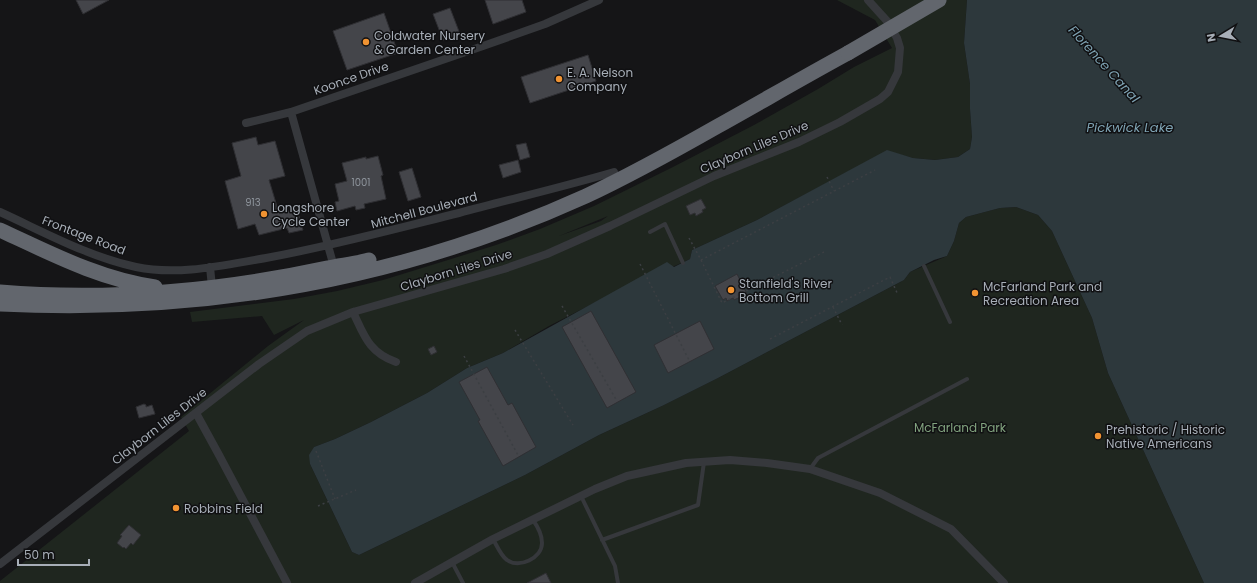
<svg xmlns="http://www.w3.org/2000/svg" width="1257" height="583" viewBox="0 0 1257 583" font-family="Poppins,sans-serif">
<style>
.green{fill:#1f261f;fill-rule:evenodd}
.water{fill:#2d383c}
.building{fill:#44454a;stroke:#2f2f33}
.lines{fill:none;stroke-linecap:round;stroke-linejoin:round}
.path{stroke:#3c3f43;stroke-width:1.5;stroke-dasharray:2 3;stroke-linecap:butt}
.lane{stroke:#36383c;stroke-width:4}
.street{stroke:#36383c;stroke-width:8}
.highway{stroke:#62666d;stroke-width:15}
.highway-bridge{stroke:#62666d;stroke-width:15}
.poi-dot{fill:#f19332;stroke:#101012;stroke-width:1.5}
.labels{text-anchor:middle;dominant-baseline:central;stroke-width:3;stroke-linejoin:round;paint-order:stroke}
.number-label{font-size:10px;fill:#8e949c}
.poi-label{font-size:12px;fill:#a7aeb7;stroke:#101012;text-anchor:start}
.street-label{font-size:12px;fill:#a7aeb7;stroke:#101012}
.park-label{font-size:12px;fill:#81a27e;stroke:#101012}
.water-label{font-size:13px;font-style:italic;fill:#7ea2b2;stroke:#101012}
</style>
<rect width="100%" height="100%" fill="#151517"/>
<path class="green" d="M837,0H967L964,43L970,84V109L972,137L970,149L958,157L935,160L913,158L887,151L757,220L692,250L690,259L600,300L549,326L503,353L467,368L427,393L371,422L335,439L314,447L310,464L352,552L359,555L525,475L599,435L662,406L718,378L904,280L910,272L947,256L954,241L959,223L966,217L1000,208L1016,207L1038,215L1052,231L1092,318L1108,373L1204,583H0V581L189,431L181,417L268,346L304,320L274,335L262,316L192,322L190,312L294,299L337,291L383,280L448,260L496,245L540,229L594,206L673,167L754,125L818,89L854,67L892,48L875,20ZM608,216L601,221L559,236Z"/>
<path class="water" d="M967,0H1257V583H1204L1108,373L1092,318L1052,231L1038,215L1016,207L1000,208L966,217L959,223L954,241L947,256L934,260L910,272L904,280L718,378L662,406L599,435L525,475L359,555L352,552L310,464L309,455L314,447L335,439L371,422L427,393L467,368L503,353L667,262L674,267L690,259L692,250L757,220L887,150L913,158L935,160L958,157L970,149L972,137L970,109V84L964,43Z"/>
<path class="building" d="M76,0H109L83,14Z
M485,0H522L526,12L493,24Z
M450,8L460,34L443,40L433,14Z
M384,13L398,53L347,70L333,31Z
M588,55L596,81L530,103L521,77Z
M256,137L258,145L275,141L285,176L269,180L279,213L297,209L303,230L289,233L287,228L259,235L255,224L238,229L225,181L241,176L232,143Z
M526,143L530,157L520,160L516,145Z
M378,156L383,175L381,176L386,199L364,204L365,208L356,210L355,206L337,211L335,202L339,201L335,184L347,181L342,163L366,157V159Z
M518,160L521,172L503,178L499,165Z
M412,168L421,197L408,201L399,172Z
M701,199L706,208L702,210L703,212L696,216L695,213L690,215L686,206Z
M737,274L747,294L734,300L733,298L727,301L726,298L723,300L715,286Z
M591,311L636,392L607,408L562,327Z
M700,321L714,349L668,373L654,345Z
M434,346L437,352L431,355L428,349Z
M487,367L508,405L512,403L536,447L503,466L478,421L480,420L459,382Z
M144,404L146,405V407L152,405L155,414L139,418L136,407Z
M129,525L141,535L133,545L131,543L126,549L124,547L123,548L117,543L122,536L120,535Z
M546,573L551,583H527Z"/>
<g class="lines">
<path class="path" d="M827,177L834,191
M689,238L701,260L875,170
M701,260L722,303L824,252
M640,264L690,362
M562,306L617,401
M833,307L842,325
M515,330L573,425
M770,339L890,277L898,295
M464,356L519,457
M316,451L335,499
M318,506L356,490"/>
<path class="lane" d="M650,232L665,224L683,263
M924,266L950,322
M810,469L818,458L967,379
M581,496L615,566L618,583
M493,539C497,546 501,556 507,560C519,569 542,558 542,543C542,534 538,527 533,520
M602,540L698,505L704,462
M452,562L463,583"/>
<path class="street" d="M291,112L334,267
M246,123L291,112L483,46L545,24L599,0
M0,212C44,232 89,257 136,267C179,276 224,265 266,258C332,246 395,229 459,213C511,199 563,187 614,172
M210,267L212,287
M353,312C364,335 369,353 396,362
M196,413L219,455L287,583
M0,564L259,364L307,331L353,312L504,269L547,254L610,226L714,176L799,142L840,122L880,99L888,92L898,72L900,48L897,38L887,21L868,0
M415,583L493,539L595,489L627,476L686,463L730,460L767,463L810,469L880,493L951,529L1004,583"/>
<path class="highway" d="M0,230C50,253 99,279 155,287
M0,292C110,301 220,291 327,268C341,265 355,264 369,260
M0,304C203,314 401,280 586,196C631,175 674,151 718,126C761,102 804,77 848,53"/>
<path class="highway-bridge" d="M848,53L939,0"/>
</g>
<g class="poi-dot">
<circle cx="366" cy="42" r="4"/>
<circle cx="559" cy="79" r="4"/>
<circle cx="264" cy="214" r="4"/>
<circle cx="731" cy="290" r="4"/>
<circle cx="975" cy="293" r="4"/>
<circle cx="1098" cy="436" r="4"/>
<circle cx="176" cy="508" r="4"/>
</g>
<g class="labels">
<g class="number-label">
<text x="361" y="182">1001</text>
<text x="253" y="202">913</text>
</g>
<g class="poi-label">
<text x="374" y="35">Coldwater Nursery<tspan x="374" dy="14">&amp; Garden Center</tspan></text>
<text x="567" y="72">E. A. Nelson<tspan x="567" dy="14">Company</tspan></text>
<text x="272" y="207">Longshore<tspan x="272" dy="14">Cycle Center</tspan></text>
<text x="739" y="283">Stanfield's River<tspan x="739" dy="14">Bottom Grill</tspan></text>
<text x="983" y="286">McFarland Park and<tspan x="983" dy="14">Recreation Area</tspan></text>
<text x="1106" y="429">Prehistoric / Historic<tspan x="1106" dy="14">Native Americans</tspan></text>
<text x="184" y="508">Robbins Field</text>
</g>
<g class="street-label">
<text transform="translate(351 78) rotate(-19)">Koonce Drive</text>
<text transform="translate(754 147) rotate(-23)">Clayborn Liles Drive</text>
<text transform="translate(424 210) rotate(-15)">Mitchell Boulevard</text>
<text transform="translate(84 235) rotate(21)">Frontage Road</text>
<text transform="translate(456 270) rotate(-17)">Clayborn Liles Drive</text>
<text transform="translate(159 426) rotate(-38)">Clayborn Liles Drive</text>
</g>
<g class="park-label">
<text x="960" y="427">McFarland Park</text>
</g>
<g class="water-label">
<text transform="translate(1104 64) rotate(48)">Florence Canal</text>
<text x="1130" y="127">Pickwick Lake</text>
</g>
</g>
<g transform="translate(1221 36) rotate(260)" stroke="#101012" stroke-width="3" paint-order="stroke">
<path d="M0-3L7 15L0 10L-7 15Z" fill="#a7aeb7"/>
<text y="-6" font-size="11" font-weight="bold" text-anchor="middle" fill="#a7aeb7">N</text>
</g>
<path d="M18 559v6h71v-6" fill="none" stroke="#a7aeb7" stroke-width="2"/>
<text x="24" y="559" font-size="12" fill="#a7aeb7" stroke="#101012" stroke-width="3" paint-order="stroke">50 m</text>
</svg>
